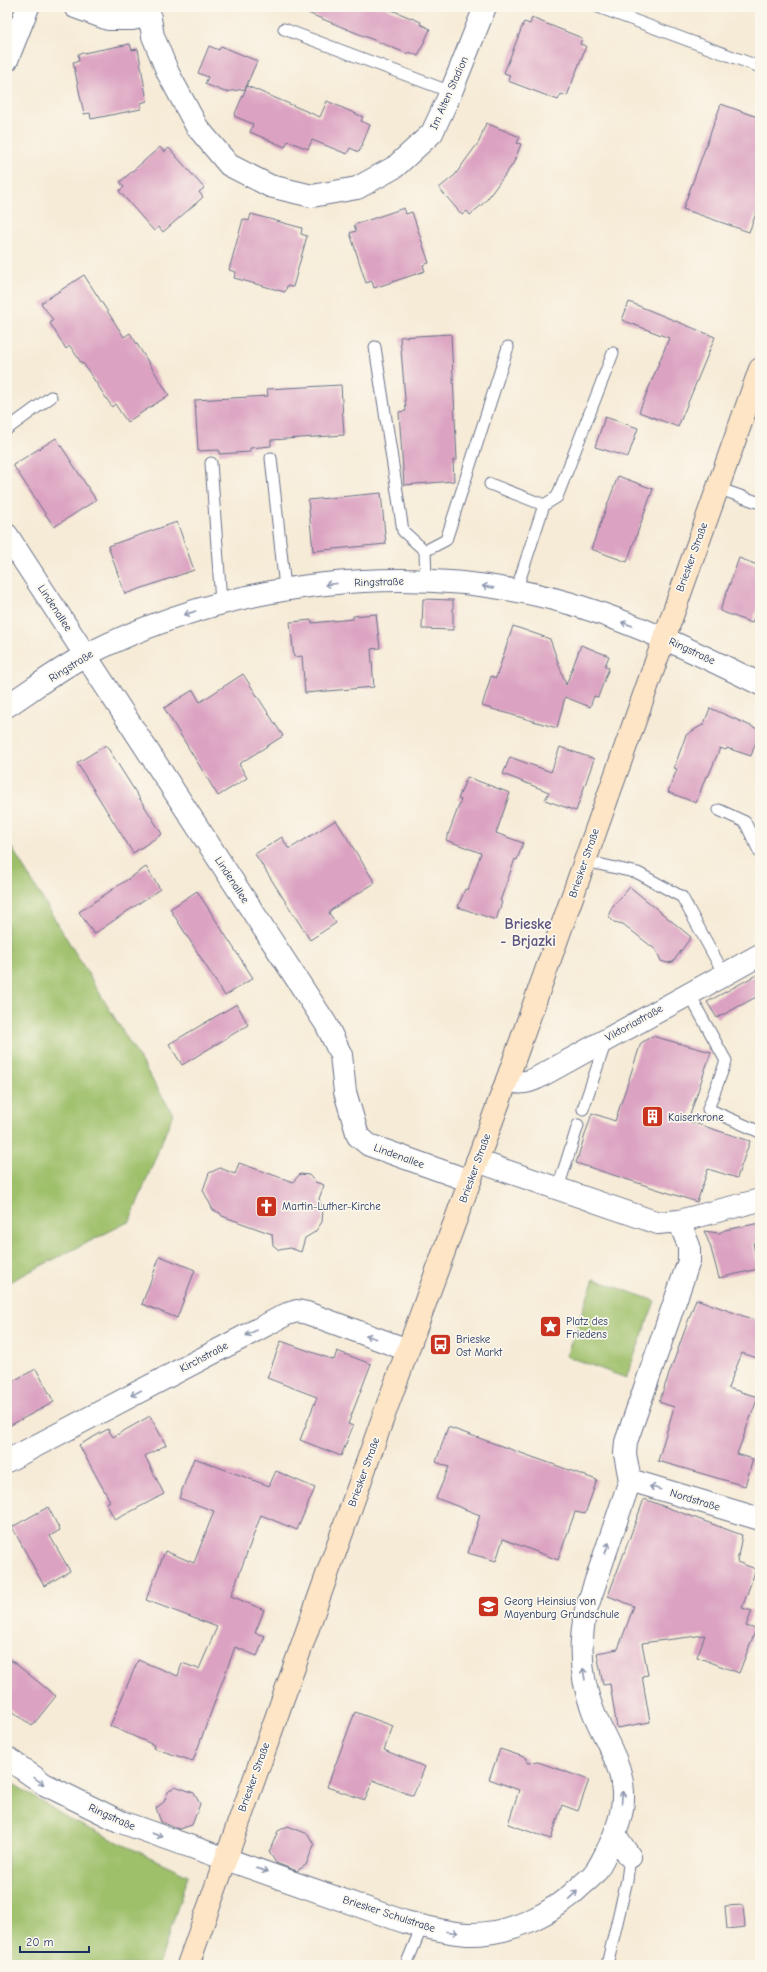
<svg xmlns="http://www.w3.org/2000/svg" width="767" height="1972" viewBox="0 0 767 1972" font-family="'Comic Neue',sans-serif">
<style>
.green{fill:#9fc06a;stroke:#5d7864}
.building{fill:#dba2c1}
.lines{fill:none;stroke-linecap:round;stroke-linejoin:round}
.service-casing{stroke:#687188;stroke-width:13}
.minor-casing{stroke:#687188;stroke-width:24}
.secondary-casing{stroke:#687188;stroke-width:24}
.service{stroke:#fff;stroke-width:11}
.minor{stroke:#fff;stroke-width:22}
.secondary{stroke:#fde5c5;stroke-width:22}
.oneway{stroke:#8d97ae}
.labels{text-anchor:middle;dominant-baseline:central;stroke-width:3.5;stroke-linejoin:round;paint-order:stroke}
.street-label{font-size:11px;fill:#1b2f5e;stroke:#fbf7ec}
.poi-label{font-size:11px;fill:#1b2f5e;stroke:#fbf7ec;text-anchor:start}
.district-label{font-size:15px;font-weight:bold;fill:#5e5781;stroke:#fbf7ec}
</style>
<rect width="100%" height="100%" fill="#fbf7ec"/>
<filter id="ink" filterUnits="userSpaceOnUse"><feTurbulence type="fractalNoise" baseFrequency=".025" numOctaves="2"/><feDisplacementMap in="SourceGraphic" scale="8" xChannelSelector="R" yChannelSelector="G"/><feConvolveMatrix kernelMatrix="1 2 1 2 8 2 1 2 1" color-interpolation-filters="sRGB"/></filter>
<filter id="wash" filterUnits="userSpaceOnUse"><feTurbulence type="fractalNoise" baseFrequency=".012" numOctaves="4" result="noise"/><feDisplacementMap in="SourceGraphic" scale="16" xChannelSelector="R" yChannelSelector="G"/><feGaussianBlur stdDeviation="0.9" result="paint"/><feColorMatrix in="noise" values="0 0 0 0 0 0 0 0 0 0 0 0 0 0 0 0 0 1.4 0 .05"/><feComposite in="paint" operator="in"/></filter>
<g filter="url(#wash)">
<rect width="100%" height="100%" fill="#f6ebd7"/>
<path class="green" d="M7,840L173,1114L130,1221L7,1283Z
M594,1279L655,1301L626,1378L566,1356Z
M7,1780L71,1820L188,1875L159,1965H7Z"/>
<g id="blocks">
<path class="building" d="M293,7H384L421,22L420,24L430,29L418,56L409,52L408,54Z
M532,18L582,38L580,44L586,46L567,96L561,94L558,100L508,81L510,75L504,73L524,22L530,24Z
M130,44L132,50L138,49L147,101L141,103V109L91,119L90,113L84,114L73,62L79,61L78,54Z
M209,46L219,50L221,46L257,61L245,89L225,92L205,84L208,77L198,73Z
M247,86L320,117L327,101L363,117L361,121L370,125L359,152L350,148L347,154L312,140L308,149L288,141L285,147L250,132L253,124L234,116Z
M721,104L760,118V203L749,232L683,209Z
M486,123L520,137L517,143L521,144L513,164L485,202L470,215L467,211L462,215L439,188L455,175L467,158L479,142Z
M160,147L164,152L169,148L204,188L199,192L203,197L163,232L159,227L154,231L119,191L124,187L120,182Z
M404,208L406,214L412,212L429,263L423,265L425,271L374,288L372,281L366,283L350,233L356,231L354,225Z
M251,214L302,228L301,234L307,236L293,287L287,286L285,292L234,278L236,272L229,270L243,219L249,221Z
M84,275L124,337L130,333L169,395L127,422L115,404L112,407L83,363L82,364L70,346L66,349L50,323L53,320L41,303Z
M629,302L715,337L678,427L639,412L669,338L622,320Z
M451,334L457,460H453L454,481L404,485L399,412L406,411L400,337Z
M341,385L344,435L271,440V446L250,448V452L219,454V450L198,451L195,400L268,396L267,389Z
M605,417L638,428L628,457L595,447Z
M56,438L96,500L54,527L13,465Z
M618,476L653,489L627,562L591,549Z
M381,493L386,544L313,551L308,500Z
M177,522L194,570L125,594L108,546Z
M739,558L760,566V601L752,623L720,611Z
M423,599L453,600V630L422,629Z
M376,614L380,648L371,649L374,687L305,693L302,656L294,657L290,622L312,620V623L353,619V616Z
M513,626L550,639L566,685L581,645L609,656L605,666L609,668L598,697L594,696L590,707L565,697L557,728L482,706L491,676L496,678Z
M243,674L283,736L239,764L247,778L218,796L164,708L193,690L200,702Z
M710,708L760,730L751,756L727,748L726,750L720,748L708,777L706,776L696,803L668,792L677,769L674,768L686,735L704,724Z
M106,745L162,834L133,853L77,763Z
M560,747L594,759L576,811L545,800L549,792L503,774L510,757L551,772Z
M467,777L510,793L496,833L523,843L517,860L515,859L500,901L502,902L496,920L458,907L465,889L468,890L481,853L446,840L461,800L458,799Z
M336,820L375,883L331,910L329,913L336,923L310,940L255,854L282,837L288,848H291Z
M146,867L160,889L94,934L79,912Z
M630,887L691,937L673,962L667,963L661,961L656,950L623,924L614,922L610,918L609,914L612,907Z
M197,891L253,978L225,996L170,909Z
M760,973V995L717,1018L707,1002Z
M237,1004L248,1025L182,1065L169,1044Z
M652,1036L711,1052L688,1121L750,1141L737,1178L708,1169L697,1202L576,1163L592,1113L615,1121L641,1043Z
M239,1163L293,1182L300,1174L309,1175L315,1182L324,1185L319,1199L323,1210L322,1222L315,1232L305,1238L301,1252L290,1248L279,1250L273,1245L272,1234L222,1216L220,1213L213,1210L203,1190L209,1173L220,1168L235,1174Z
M760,1223V1242L753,1243L758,1269L719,1278L710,1245L704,1231L719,1233L725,1230Z
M160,1256L195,1270L177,1318L142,1304Z
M696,1299L760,1322V1359L742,1353L728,1388L758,1397L737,1454L753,1459L745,1486L658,1461L674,1407L659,1402Z
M281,1341L334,1360L337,1351L371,1364L348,1424L353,1426L341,1456L300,1440L317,1397L267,1378Z
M36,1369L54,1402L7,1427V1384Z
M150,1416L166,1445L145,1456L164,1494L115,1520L106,1503L110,1501L79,1445L108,1429L113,1437Z
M448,1427L597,1480L585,1514L575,1512L558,1560L503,1539L496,1561L468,1553L480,1515L436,1498L449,1467L436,1462Z
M194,1458L269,1486L276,1471L315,1488L297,1530L261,1515L231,1596L264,1610L255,1633L265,1636L257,1656L235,1647L193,1761L153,1748L154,1745L110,1726L138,1660L178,1676L182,1663L199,1669L217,1627L146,1600L165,1551L194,1563L214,1511L179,1498Z
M644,1499L742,1535L737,1562L756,1569L742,1608L752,1611L746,1626L756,1629L739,1673L697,1657L705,1635L642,1643L648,1675L642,1676L650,1722L617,1728L610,1684L603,1685L597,1653L618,1649L634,1606L608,1596Z
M48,1507L60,1530L50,1536L70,1571L44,1586L12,1527Z
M7,1657L56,1696L32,1726L7,1707Z
M355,1712L393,1726L384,1750L425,1767L413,1796L373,1780L365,1800L327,1787Z
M500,1749L527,1758V1763L538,1762L589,1780L578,1811L562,1805L551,1839L508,1824L519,1790L489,1779Z
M175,1786L194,1793L200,1804L192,1825L179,1829L161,1822L156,1808L164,1802L168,1792Z
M288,1826L308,1834L314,1845L306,1865L297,1871L276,1863L269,1852L278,1831Z
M743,1905L745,1927L727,1929L725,1906Z"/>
</g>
</g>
<g filter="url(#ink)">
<use href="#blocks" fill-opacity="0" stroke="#687188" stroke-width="1"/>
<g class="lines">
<defs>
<path id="service" d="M598,7L760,67
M284,29L451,92
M375,347L403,531L425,551L446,540L508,347
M7,429L51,397
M271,458L285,588
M211,463L221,602
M490,484L544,505
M717,488L760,503
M425,551L426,581
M516,591L544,505L557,497L613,353
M719,810L745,822L760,853
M585,861L638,873L682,897L718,963L723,975
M689,994L726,1061L708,1109L760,1132
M583,1109L606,1041
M558,1188L578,1125
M406,1965L422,1926
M607,1965L627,1880L630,1857"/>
<path id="minor" d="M75,7L108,19H132L148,15
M148,7L153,36L168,73L197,127L229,165L270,186L312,196L357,188L395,167L432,133L451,92L485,7
M7,60L28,7
M7,535L326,1024L341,1055L345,1092L358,1136L369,1145L470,1181
M7,706C33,689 60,668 88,654C234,580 414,558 572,604C638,624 699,654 760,684
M507,1080C519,1084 526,1083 537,1078L760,955
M477,1161L658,1223L679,1221L760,1200
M7,1461L287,1314L297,1311L307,1313L408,1350
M630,1480L625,1454L626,1442L689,1261V1246L679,1221
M630,1480L760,1519
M7,1758L44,1784L121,1822L405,1922C426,1927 446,1933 467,1934C511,1935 553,1914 583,1884C588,1880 593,1876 596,1871C601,1864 605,1855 609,1847C617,1830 624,1812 623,1792C622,1763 603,1737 593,1711C580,1678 579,1643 586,1610L630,1480
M615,1835L630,1857"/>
<path id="secondary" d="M188,1965L385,1412L507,1080L760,369"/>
</defs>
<use href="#service" class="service-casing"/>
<use href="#minor" class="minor-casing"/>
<use href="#secondary" class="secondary-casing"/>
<use href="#service" class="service"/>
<use href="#minor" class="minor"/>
<use href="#secondary" class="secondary"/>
</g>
<defs><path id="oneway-shaft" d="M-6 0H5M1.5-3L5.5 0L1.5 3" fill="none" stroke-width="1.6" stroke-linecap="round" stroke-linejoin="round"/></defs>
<g class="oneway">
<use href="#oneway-shaft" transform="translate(331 584) rotate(175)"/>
<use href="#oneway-shaft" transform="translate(488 587) rotate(-172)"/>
<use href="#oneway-shaft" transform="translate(190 613) rotate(161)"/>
<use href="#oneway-shaft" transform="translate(627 624) rotate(-161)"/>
<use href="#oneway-shaft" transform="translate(251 1333) rotate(152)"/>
<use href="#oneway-shaft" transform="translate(371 1337) rotate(-160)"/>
<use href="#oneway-shaft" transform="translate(136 1393) rotate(152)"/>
<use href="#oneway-shaft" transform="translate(655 1488) rotate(-163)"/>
<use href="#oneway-shaft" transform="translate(607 1548) rotate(-71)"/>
<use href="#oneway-shaft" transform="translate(584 1674) rotate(-99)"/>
<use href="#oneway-shaft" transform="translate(39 1781) rotate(35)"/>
<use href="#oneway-shaft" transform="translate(622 1797) rotate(-86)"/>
<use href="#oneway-shaft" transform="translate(157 1835) rotate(19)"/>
<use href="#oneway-shaft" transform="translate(262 1870) rotate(19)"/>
<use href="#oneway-shaft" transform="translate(573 1895) rotate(-43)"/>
<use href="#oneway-shaft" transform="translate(452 1932) rotate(5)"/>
</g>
</g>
<defs>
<symbol id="building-square" viewBox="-11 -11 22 22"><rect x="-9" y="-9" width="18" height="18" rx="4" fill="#c8321e" stroke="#fbf7ec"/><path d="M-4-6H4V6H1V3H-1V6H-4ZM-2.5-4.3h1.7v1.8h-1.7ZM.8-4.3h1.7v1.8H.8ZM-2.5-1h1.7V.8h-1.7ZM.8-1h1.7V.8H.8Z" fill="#fff"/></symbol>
<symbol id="church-square" viewBox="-11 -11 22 22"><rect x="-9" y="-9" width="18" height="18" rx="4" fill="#c8321e" stroke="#fbf7ec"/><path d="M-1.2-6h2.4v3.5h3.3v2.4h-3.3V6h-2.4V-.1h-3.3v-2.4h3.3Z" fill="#fff"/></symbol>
<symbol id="sight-square" viewBox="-11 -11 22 22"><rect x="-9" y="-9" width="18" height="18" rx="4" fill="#c8321e" stroke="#fbf7ec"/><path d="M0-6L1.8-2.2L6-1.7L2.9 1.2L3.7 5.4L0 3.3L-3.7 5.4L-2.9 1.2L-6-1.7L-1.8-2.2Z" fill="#fff"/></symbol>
<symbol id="bus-square" viewBox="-11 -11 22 22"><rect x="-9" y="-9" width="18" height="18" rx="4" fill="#c8321e" stroke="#fbf7ec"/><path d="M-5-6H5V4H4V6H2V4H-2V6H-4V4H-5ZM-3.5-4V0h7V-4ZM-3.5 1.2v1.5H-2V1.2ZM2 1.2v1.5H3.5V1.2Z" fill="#fff"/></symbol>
<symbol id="school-square" viewBox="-11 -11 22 22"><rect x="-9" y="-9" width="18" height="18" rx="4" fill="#c8321e" stroke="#fbf7ec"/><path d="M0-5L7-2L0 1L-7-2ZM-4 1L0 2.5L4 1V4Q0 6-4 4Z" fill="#fff"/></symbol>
</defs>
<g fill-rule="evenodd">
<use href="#building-square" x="640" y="1104" width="25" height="25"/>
<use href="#church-square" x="254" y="1194" width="25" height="25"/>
<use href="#sight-square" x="538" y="1314" width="25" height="25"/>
<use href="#bus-square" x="428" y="1332" width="25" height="25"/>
<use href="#school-square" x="476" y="1594" width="25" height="25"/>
</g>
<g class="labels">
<g class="street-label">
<text transform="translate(449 93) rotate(-66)">Im Alten Stadion</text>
<text transform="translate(692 557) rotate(-70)">Briesker Straße</text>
<text transform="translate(379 582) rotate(-2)">Ringstraße</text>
<text transform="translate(55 608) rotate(57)">Lindenallee</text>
<text transform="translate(692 651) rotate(25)">Ringstraße</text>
<text transform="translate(71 666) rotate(-32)">Ringstraße</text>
<text transform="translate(584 863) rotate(-71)">Briesker Straße</text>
<text transform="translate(232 880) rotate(57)">Lindenallee</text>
<text transform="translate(634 1023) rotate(-29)">Viktoriastraße</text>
<text transform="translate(399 1156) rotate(20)">Lindenallee</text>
<text transform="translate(475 1168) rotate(-70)">Briesker Straße</text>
<text transform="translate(204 1357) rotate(-28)">Kirchstraße</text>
<text transform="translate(364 1472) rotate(-70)">Briesker Straße</text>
<text transform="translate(695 1500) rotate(17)">Nordstraße</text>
<text transform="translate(254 1777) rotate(-70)">Briesker Straße</text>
<text transform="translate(112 1817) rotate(24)">Ringstraße</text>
<text transform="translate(389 1914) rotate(18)">Briesker Schulstraße</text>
</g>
<g class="poi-label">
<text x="668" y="1117">Kaiserkrone</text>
<text x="282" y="1206">Martin-Luther-Kirche</text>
<text x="566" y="1321">Platz des<tspan x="566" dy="13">Friedens</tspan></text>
<text x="456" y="1339">Brieske<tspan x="456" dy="13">Ost Markt</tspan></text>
<text x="504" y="1601">Georg Heinsius von<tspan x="504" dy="13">Mayenburg Grundschule</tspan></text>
</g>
<g class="district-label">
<text x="528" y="924">Brieske<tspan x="528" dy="17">- Brjazki</tspan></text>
</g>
</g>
<rect width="767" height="1972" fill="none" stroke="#fbf7ec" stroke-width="24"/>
<path d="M20 1946v6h69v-6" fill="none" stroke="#1b2f5e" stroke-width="2"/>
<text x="26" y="1946" font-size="12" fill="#1b2f5e" stroke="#fbf7ec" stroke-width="3" paint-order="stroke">20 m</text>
</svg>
